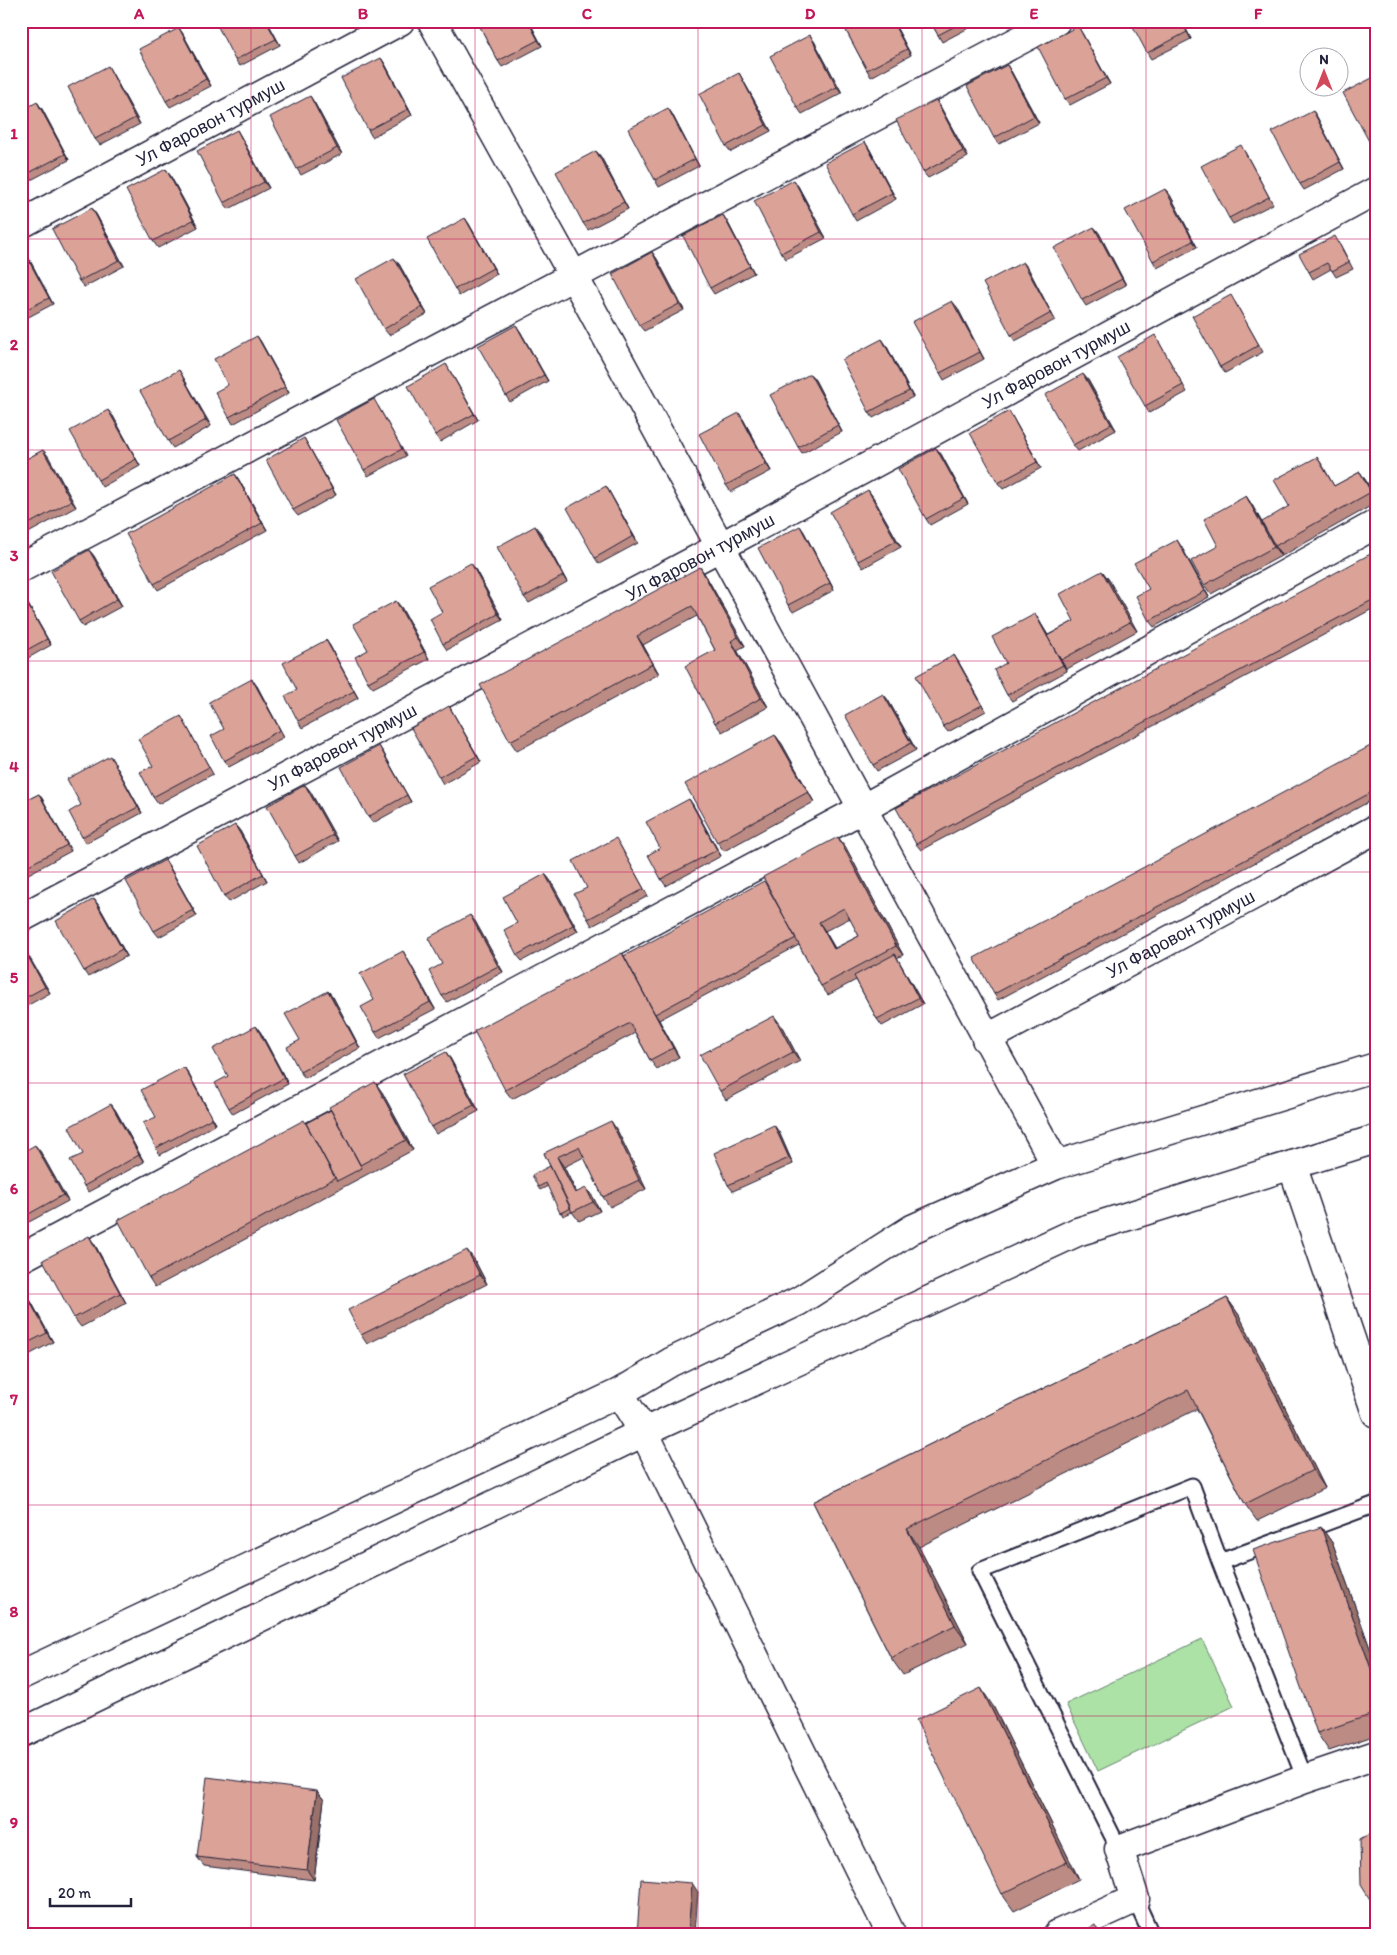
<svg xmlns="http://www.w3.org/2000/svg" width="1397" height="1955" viewBox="0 0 1397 1955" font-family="Itim,sans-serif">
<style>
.green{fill:#ace2a5;stroke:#678270}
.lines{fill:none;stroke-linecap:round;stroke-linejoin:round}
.lane-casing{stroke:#22223b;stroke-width:19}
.street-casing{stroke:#22223b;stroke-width:31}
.secondary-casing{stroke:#22223b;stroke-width:31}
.lane{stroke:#fff;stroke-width:15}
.street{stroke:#fff;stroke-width:28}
.secondary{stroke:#fff;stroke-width:28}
.wall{fill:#bc8b83;stroke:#22223b;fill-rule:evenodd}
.shaded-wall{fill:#99716a;stroke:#22223b}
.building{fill:#dba298;stroke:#22223b;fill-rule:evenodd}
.grid{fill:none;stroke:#c2185b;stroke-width:1;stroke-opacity:0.55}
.labels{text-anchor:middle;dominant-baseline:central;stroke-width:4.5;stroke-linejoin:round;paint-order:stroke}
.street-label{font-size:18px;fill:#22223b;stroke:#fff}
.neatline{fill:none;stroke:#c2185b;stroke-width:2}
.grid-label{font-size:16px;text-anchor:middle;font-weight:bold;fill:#c2185b}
</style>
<rect width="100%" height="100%" fill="#fff"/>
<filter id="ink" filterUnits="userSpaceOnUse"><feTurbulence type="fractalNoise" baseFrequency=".02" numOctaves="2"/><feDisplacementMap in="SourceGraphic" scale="10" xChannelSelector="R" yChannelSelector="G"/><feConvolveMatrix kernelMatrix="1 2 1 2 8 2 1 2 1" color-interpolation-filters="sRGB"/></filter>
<g filter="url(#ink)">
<path class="green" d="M1202,1639L1234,1706L1098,1771L1066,1704Z"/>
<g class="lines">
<defs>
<path id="lane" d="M1305,1779L1220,1562L1376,1504
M1119,1849L980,1571L1192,1486L1220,1562
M1135,1899L1151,1934"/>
<g id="street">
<path d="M432,21L573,275L1056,1165"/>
<path id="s1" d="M21,224L400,21"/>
<path d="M21,568L1056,21"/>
<path id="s2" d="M21,918L720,547L1376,191"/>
<path id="s3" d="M986,1039L1376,829"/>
<path d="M1292,1165L1376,1413"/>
<path d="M21,1258L862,809L1376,524"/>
<path d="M644,1432L891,1934"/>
<path d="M1058,1934L1135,1899L1119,1849L1305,1779L1376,1755"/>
</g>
<path id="secondary" d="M644,1432L619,1393L671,1362L799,1301L912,1229L1056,1165L1376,1067
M21,1675L619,1393
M21,1733L644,1432L1077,1232L1376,1139"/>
</defs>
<use href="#lane" class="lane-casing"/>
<use href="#street" class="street-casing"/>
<use href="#secondary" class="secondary-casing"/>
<use href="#lane" class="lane"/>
<use href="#street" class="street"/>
<use href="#secondary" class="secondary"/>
</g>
<path class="wall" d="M267,21L280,45L240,66L235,60Z
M306,21H323L311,27Z
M477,21H529L542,46L502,67L498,61Z
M570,21H583L574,26Z
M841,21H893L911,55L871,77L867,70Z
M930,21H982L942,42Z
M1182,21L1191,39L1151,59L1147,53Z
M1220,21H1230L1223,25Z
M179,28L183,34L211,86L170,107L166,101Z
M1082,33L1110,84L1070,105L1065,99Z
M814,41L842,93L802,114L797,107Z
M381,58L385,64L412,115L372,137L368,130Z
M1011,71L1039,123L999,144L994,138Z
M112,73L140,124L100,145L95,139Z
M739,73L743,80L771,131L731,152L726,146Z
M1376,76V151H1375L1371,145Z
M936,100L940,106L968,157L928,178L923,172Z
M37,102L42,109L69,160L29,181L25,175Z
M314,102L342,154L301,175L297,169Z
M668,108L672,114L699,166L659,187L655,180Z
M1313,111L1317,117L1344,169L1304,190L1300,184Z
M237,130L241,137L269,188L229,209L224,203Z
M869,148L896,199L856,221L852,214Z
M596,151L601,157L628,209L588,230L583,223Z
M1245,152L1273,204L1233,224L1229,218Z
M170,175L198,227L158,248L153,241Z
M798,186L826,238L786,259L781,253Z
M1165,189L1170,195L1197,247L1157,268L1153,261Z
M96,214L124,266L84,287L79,281Z
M465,218L469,224L497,274L459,296L455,289Z
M727,221L754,273L714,294L710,288Z
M1094,227L1099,233L1126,285L1086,306L1082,300Z
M1339,242L1353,269L1336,277L1331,269L1313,279L1309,272Z
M21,246L26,253L53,304L21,321Z
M652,252L657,259L684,310L644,331L639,325Z
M399,264L427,314L389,335L384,329Z
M1028,268L1055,320L1015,341L1011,335Z
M1235,302L1263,352L1225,373L1220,367Z
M957,307L984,359L944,380L940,373Z
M520,331L548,381L510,402L506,396Z
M1155,335L1159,342L1187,392L1149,413L1145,406Z
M257,336L261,342L289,393L233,424L229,417Z
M882,339L886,345L913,397L873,418L869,412Z
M179,370L211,426L173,448L168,441Z
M450,371L478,420L440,442L435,435Z
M810,374L815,380L842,432L802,453L798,447Z
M1088,380L1116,430L1078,451L1073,445Z
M378,406L406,456L368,476L364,470Z
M1009,411L1013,418L1041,468L1003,489L998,483Z
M113,416L140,466L102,487L98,480Z
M743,419L771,471L731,492L726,485Z
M308,445L336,495L298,516L293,510Z
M936,448L941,454L968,504L930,525L926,519Z
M43,450L48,456L76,507L21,537V462Z
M1317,457L1323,466L1334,486L1360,472L1366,481L1376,498V503L1282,556L1275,546L1289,506Z
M235,474L239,480L267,530L158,590L154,584Z
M606,486L610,493L638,543L599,564L595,558Z
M868,490L873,497L901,547L863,568L858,561Z
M1246,496L1252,505L1281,556L1211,594L1204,585L1218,546Z
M800,526L804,532L834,590L793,612L788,605Z
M540,532L567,582L529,603L524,597Z
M1181,546L1209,597L1154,627L1149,621V589Z
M89,550L94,556L122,606L83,627L79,621Z
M1376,551V607L921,850L916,844Z
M700,567L706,576L745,646L737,650L768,707L722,732L715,723V650L697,616L643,645L659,674L517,751L510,741Z
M475,569L503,620L447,650L443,644L442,612Z
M1102,571L1109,580L1137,631L1067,669L1061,661L1067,671L1012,701L1007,695L1006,663L1035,614L1048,635L1074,621Z
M21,592L51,645L21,662Z
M401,607L429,659L373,688L368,682V650Z
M326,640L330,646L358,698L302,728L298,721L297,690Z
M958,661L986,711L948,732L943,726Z
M257,686L284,737L229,767L224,761V729Z
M883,694L888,700L916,750L877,771L873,765Z
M449,706L481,762L443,784L439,777Z
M181,716L185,723L213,774L158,804L153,797V766Z
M775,735L782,744L814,802L724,851L717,842Z
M1376,743V798L998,1000L994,994Z
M383,752L411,802L373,823L368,817Z
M114,762L142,813L86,843L82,837L81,805Z
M305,785L310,791L338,841L299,863L295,856Z
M39,794L43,800L71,851L21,878V803Z
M689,799L693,805L721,856L666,886L661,879L660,848Z
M235,825L240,831L267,881L229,902L224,896Z
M620,845L648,896L592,926L588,919L587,888Z
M845,846L903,955L897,958L923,1004L882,1026L877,1019L856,980L828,995L821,986L799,945L659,1020L679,1057L657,1069L650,1060L635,1033L512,1099L505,1090L624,956ZM850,918L859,936L835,948L825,931Z
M165,860L169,866L197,916L159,937L154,931Z
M545,874L550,880L578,931L522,961L517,955V923Z
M94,899L99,906L127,956L88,977L84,971Z
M475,921L503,972L447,1002L442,996V964Z
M21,943L50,993L21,1009Z
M403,951L407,958L435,1009L379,1038L375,1032L374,1000Z
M328,991L333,997L360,1048L305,1078L300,1072V1040Z
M781,1025L800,1061L726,1100L720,1091Z
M256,1026L261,1033L288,1084L233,1114L229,1108L228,1076Z
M450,1058L479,1111L436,1134L431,1127Z
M184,1067L188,1073L216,1124L160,1155L156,1148V1117Z
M382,1092L413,1150L155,1287L149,1278L306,1123Z
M111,1104L116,1111L144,1162L88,1192L84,1186Z
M617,1130L646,1189L610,1207L603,1197L584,1157L564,1167L576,1192L593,1197L600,1211L579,1221L572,1212L563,1216L548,1186L540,1190L538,1187L550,1166L544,1153Z
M779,1132L793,1164L733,1191L728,1185Z
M40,1151L68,1201L29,1222L25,1216Z
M95,1245L126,1303L81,1327L74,1318Z
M474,1259L487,1284L367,1344L361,1335Z
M21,1283L53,1342L21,1359Z
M1227,1298L1239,1315L1325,1488L1257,1521L1245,1504L1197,1409L919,1547L968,1643L903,1675L891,1658L813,1502Z
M1321,1527L1333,1544L1376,1665V1735L1329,1751L1317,1733Z
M993,1706L1079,1879L1014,1911L1002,1894Z
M317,1791L324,1800L314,1880L204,1866L197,1857Z"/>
<path class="shaded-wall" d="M266,21H267L280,45L276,39Z
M528,21H529L542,46L538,40Z
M892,21H893L911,55L907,49Z
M1181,21H1182L1191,39L1187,32Z
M1078,26L1082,33L1110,84L1106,78Z
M179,28L183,34L211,86L206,79Z
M810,35L814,41L842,93L837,87Z
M381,58L385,64L412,115L408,109Z
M1007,65L1011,71L1039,123L1034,116Z
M108,66L112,73L140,124L135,118Z
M739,73L743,80L771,131L766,125Z
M310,96L314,102L342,154L337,148Z
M936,100L940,106L968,157L963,151Z
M37,102L42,109L69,160L65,154Z
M668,108L672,114L699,166L695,159Z
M1313,111L1317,117L1344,169L1340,162Z
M237,130L241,137L269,188L264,182Z
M865,142L869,148L896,199L892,193Z
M596,151L601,157L628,209L624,202Z
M166,169L170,175L198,227L193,220Z
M794,180L798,186L826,238L821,232Z
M1165,189L1170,195L1197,247L1193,241Z
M92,208L96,214L124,266L119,260Z
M723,215L727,221L754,273L750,266Z
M465,218L469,224L497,274L493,268Z
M1094,227L1099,233L1126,285L1122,279Z
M21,246L26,253L53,304L49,298Z
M652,252L657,259L684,310L679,304Z
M394,258L399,264L427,314L422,307Z
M1023,262L1028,268L1055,320L1051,313Z
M952,301L957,307L984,359L980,352Z
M516,325L520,331L548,381L544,375Z
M257,336L261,342L289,393L285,387Z
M882,339L886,345L913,397L909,391Z
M446,364L478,420L474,414Z
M179,370L211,426L206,420Z
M810,374L815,380L842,432L838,425Z
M1083,374L1088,380L1116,430L1111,424Z
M108,410L113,416L140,466Z
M1009,411L1013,418L1041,468L1037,462Z
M739,413L743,419L771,471L766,464Z
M304,438L308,445L336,495L332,489Z
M936,448L941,454L968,504L964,498Z
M43,450L48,456L76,507L71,501Z
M1360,472L1366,481L1376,499L1371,492Z
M235,474L239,480L267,530L262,523Z
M606,486L610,493L638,543L633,536Z
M868,490L873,497L901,547L896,541Z
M1246,496L1252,505L1281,556L1274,547Z
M535,526L540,532L567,582L563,576Z
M800,526L804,532L834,590L830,583Z
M1177,540L1181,546L1209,597L1205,591Z
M89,550L94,556L122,606L117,599Z
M471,563L475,569L503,620L498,614Z
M700,567L706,576L745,646L738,637Z
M1102,571L1109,580L1137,631L1130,622Z
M21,592L23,595L51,645L47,639Z
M396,601L401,607L429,659L424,652Z
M1035,614L1039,620L1067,671L1063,665Z
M637,636L643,645L659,674L652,664Z
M326,640L330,646L358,698L354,691Z
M731,641L737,650L768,707L761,698Z
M954,655L958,661L986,711L982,705Z
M252,679L257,686L284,737L280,730Z
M883,694L888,700L916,750L911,743Z
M449,706L481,762L477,756Z
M775,735L782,744L814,802L808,792Z
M379,746L383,752L411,802Z
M110,756L114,762L142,813L138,807Z
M305,785L310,791L338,841L333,835Z
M39,794L43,800L71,851L67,845Z
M689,799L693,805L721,856L717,850Z
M235,825L240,831L267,881Z
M838,837L845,846L903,955L896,946Z
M165,860L169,866L197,916L193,910Z
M545,874L550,880L578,931L573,925Z
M94,899L99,906L127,956L122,949Z
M470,915L475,921L503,972L498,966Z
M819,922L825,931L840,959L834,949Z
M21,943L50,993L45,987L21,944Z
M403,951L407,958L435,1009L430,1002Z
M622,953L628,962L655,1014L659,1020L679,1057L673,1048Z
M895,954L899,961L923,1004L918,998Z
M328,991L333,997L360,1048L356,1042Z
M774,1016L781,1025L800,1061L793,1052Z
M256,1026L261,1033L288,1084L284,1078Z
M446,1052L450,1058L479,1111L474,1105Z
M184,1067L188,1073L216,1124L212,1118Z
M375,1082L382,1092L413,1150L406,1140Z
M111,1104L116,1111L144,1162L139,1155Z
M611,1121L617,1130L646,1189L639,1180Z
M774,1125L779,1132L793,1164L789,1158Z
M35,1145L40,1151L68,1201L63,1195Z
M557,1157L564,1167L581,1202L575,1193Z
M586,1188L593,1197L600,1211L593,1202Z
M89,1236L95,1245L126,1303L120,1293Z
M467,1250L474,1259L487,1284L480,1275Z
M21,1283L53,1342L47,1333L21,1285Z
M1227,1298L1239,1315L1325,1488L1313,1470Z
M1321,1527L1333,1544L1376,1665V1683Z
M907,1529L919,1547L968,1643L955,1625Z
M981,1688L993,1706L1079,1879L1067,1862Z
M317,1791L324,1800L314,1880L307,1870Z
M692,1883L698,1892L695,1934H688Z"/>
<path class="building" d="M215,21H266L276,39L235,60Z
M477,21H528L538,40L498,61Z
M841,21H892L907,49L867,70Z
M930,21H965L938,35Z
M1130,21H1181L1187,32L1147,53Z
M1078,26L1106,78L1065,99L1038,47Z
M179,28L206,79L166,101L139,49Z
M810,35L837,87L797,107L770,56Z
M381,58L408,109L368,130L341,78Z
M1007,65L1034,116L994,138L967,86Z
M108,66L135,118L95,139L68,87Z
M739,73L766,125L726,146L699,94Z
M1376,76V142L1371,145L1343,93Z
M310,96L337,148L297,169L270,117Z
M936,100L963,151L923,172L896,120Z
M37,102L65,154L25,175L21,169V111Z
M668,108L695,159L655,180L628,129Z
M1313,111L1340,162L1300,184L1272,132Z
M237,130L264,182L224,203L197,151Z
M865,142L892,193L852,214L825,163Z
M1241,145L1269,197L1229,218L1201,166Z
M596,151L624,202L583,223L556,172Z
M166,169L193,220L153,241L126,190Z
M794,180L821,232L781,253L754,201Z
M1165,189L1193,241L1153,261L1125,210Z
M92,208L119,260L79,281L52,229Z
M723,215L750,266L710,288L683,236Z
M465,218L493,268L455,289L427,239Z
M1094,227L1122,279L1082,300L1054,248Z
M1335,236L1349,262L1332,271L1327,263L1309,272L1299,254Z
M21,246L49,298L21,312Z
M652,252L679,304L639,325L612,274Z
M394,258L422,307L384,329L356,279Z
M1023,262L1051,313L1011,335L983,283Z
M1231,295L1259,345L1220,367L1192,316Z
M952,301L980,352L940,373L912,322Z
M516,325L544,375L506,396L478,346Z
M1155,335L1183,385L1145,406L1117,357Z
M257,336L285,387L229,417L215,392L228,385L214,359Z
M882,339L909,391L869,412L842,360Z
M446,364L474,414L435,435L408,386Z
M179,370L206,420L168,441L140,391Z
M810,374L838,425L798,447L770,395Z
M1083,374L1111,424L1073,445L1045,395Z
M374,399L402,449L364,470L336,420Z
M108,410L136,459L98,480L70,431Z
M1009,411L1037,462L998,483L970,433Z
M739,413L766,464L726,485L699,434Z
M304,438L332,489L293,510L266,460Z
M936,448L964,498L926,519L898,469Z
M43,450L71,501L21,528V462Z
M1317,457L1334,486L1360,472L1371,492L1275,546L1262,522L1289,506L1274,480Z
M235,474L262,523L154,584L126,534Z
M606,486L633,536L595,558L567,508Z
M868,490L896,541L858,561L830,512Z
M1246,496L1274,547L1204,585L1191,561L1218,546L1204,519Z
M535,526L563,576L524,597L497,547Z
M800,526L830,583L788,605L758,548Z
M1177,540L1205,591L1149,621L1136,596L1149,589L1134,563Z
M89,550L117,599L79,621L51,571Z
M1376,551V598L916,844L896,808Z
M471,563L498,614L443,644L430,619L442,612L428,586Z
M700,567L738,637L731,641L761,698L715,723L685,666L715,650L692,606L637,636L652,664L510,741L480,685Z
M1102,571L1130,622L1061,660L1047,636L1074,621L1060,594Z
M21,593L47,639L21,653Z
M396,601L424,652L368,682L355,657L368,650L353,624Z
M1035,614L1063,665L1007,695L994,670L1006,663L992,637Z
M326,640L354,691L298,721L285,696L297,690L283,663Z
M954,655L982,705L943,726L916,676Z
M252,679L280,730L224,761L211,736L224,729L209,702Z
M883,694L911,743L873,765L845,715Z
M449,706L477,756L439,777L411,728Z
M181,716L209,767L153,797L140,772L153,766L138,739Z
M775,735L808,792L717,842L685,784Z
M1376,743V790L994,994L974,958Z
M379,746L407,795L368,817L341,767Z
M110,756L138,807L82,837L69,812L81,805L67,779Z
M305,785L333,835L295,856L267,806Z
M39,794L67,845L21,869V803Z
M689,799L717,850L661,879L648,855L660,848L646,822Z
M235,825L263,874L224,896L197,846Z
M838,837L896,946L821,986L763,877ZM844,908L859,936L834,949L819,922Z
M616,838L644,889L588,919L574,894L587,888L573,861Z
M165,860L193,910L154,931L126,881Z
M545,874L573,925L517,955L504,930L517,923L503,897Z
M764,881L796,938L655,1014L624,956Z
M94,899L122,949L84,971L56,921Z
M470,915L498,966L442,996L429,971L442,964L428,938Z
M21,944L45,987L21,1000Z
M403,951L430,1002L375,1032L361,1007L374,1000L360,974Z
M622,953L673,1048L650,1060L630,1023L505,1090L474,1031Z
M895,954L918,998L877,1019L854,976Z
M328,991L356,1042L300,1072L287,1047L300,1040L285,1014Z
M774,1016L793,1052L720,1091L700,1055Z
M256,1026L284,1078L229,1108L215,1083L228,1076L213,1049Z
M446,1052L474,1105L431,1127L403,1074Z
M184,1067L212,1118L156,1148L143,1123L156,1117L141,1090Z
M375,1082L406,1140L360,1165L329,1107Z
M111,1104L139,1155L84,1186L70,1160L83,1154L69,1127Z
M331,1110L362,1168L337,1181L306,1123Z
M304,1120L335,1178L149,1278L118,1220Z
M611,1121L639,1180L603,1197L579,1147L557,1157L575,1193L586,1188L593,1202L572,1212L544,1153Z
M774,1125L789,1158L728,1185L714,1153Z
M35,1145L63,1195L25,1216L21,1209V1153Z
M550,1166L571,1208L560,1213L546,1183L538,1187L532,1175Z
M89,1236L120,1293L74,1318L43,1260Z
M467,1250L480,1275L361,1335L348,1310Z
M21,1285L47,1333L21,1346Z
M1227,1298L1313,1470L1245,1504L1188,1390L907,1529L955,1625L891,1658L813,1502Z
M1321,1527L1376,1683V1713L1317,1733L1253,1550Z
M981,1688L1067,1862L1002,1894L916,1720Z
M207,1777L317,1791L307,1870L197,1857Z
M1376,1830V1909L1361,1885L1360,1839Z
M641,1879L692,1883L688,1934H637Z
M1095,1925L1100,1934H1078Z"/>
</g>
<path class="grid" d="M251,21V1934M475,21V1934M698,21V1934M922,21V1934M1146,21V1934M21,239H1376M21,450H1376M21,661H1376M21,872H1376M21,1083H1376M21,1294H1376M21,1505H1376M21,1716H1376"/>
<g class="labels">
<g class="street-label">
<text stroke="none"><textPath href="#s1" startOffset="215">Ул Фаровон турмуш</textPath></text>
<text stroke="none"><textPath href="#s2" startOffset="1174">Ул Фаровон турмуш</textPath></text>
<text stroke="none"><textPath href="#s2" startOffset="769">Ул Фаровон турмуш</textPath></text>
<text stroke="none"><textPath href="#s2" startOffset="364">Ул Фаровон турмуш</textPath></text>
<text stroke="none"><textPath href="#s3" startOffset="221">Ул Фаровон турмуш</textPath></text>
</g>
</g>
<rect width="1397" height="1955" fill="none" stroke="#fff" stroke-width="55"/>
<g transform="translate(1324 72)"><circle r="24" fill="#ffffff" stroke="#a7a7b1"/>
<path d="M0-4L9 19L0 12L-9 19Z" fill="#d1495b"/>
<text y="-8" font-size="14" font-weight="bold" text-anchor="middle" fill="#22223b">N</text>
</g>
<path d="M50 1898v8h81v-8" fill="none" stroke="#22223b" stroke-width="2.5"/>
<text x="58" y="1898" font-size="15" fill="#22223b" stroke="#ffffff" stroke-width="4" paint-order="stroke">20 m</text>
<rect x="28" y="28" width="1342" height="1900" class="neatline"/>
<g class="grid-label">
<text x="139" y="19">A</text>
<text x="363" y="19">B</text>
<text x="587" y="19">C</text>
<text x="810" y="19">D</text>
<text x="1034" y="19">E</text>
<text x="1258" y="19">F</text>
<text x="14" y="139">1</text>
<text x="14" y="350">2</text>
<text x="14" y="561">3</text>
<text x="14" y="772">4</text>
<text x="14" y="983">5</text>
<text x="14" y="1194">6</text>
<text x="14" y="1405">7</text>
<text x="14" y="1617">8</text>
<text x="14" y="1828">9</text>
</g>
</svg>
